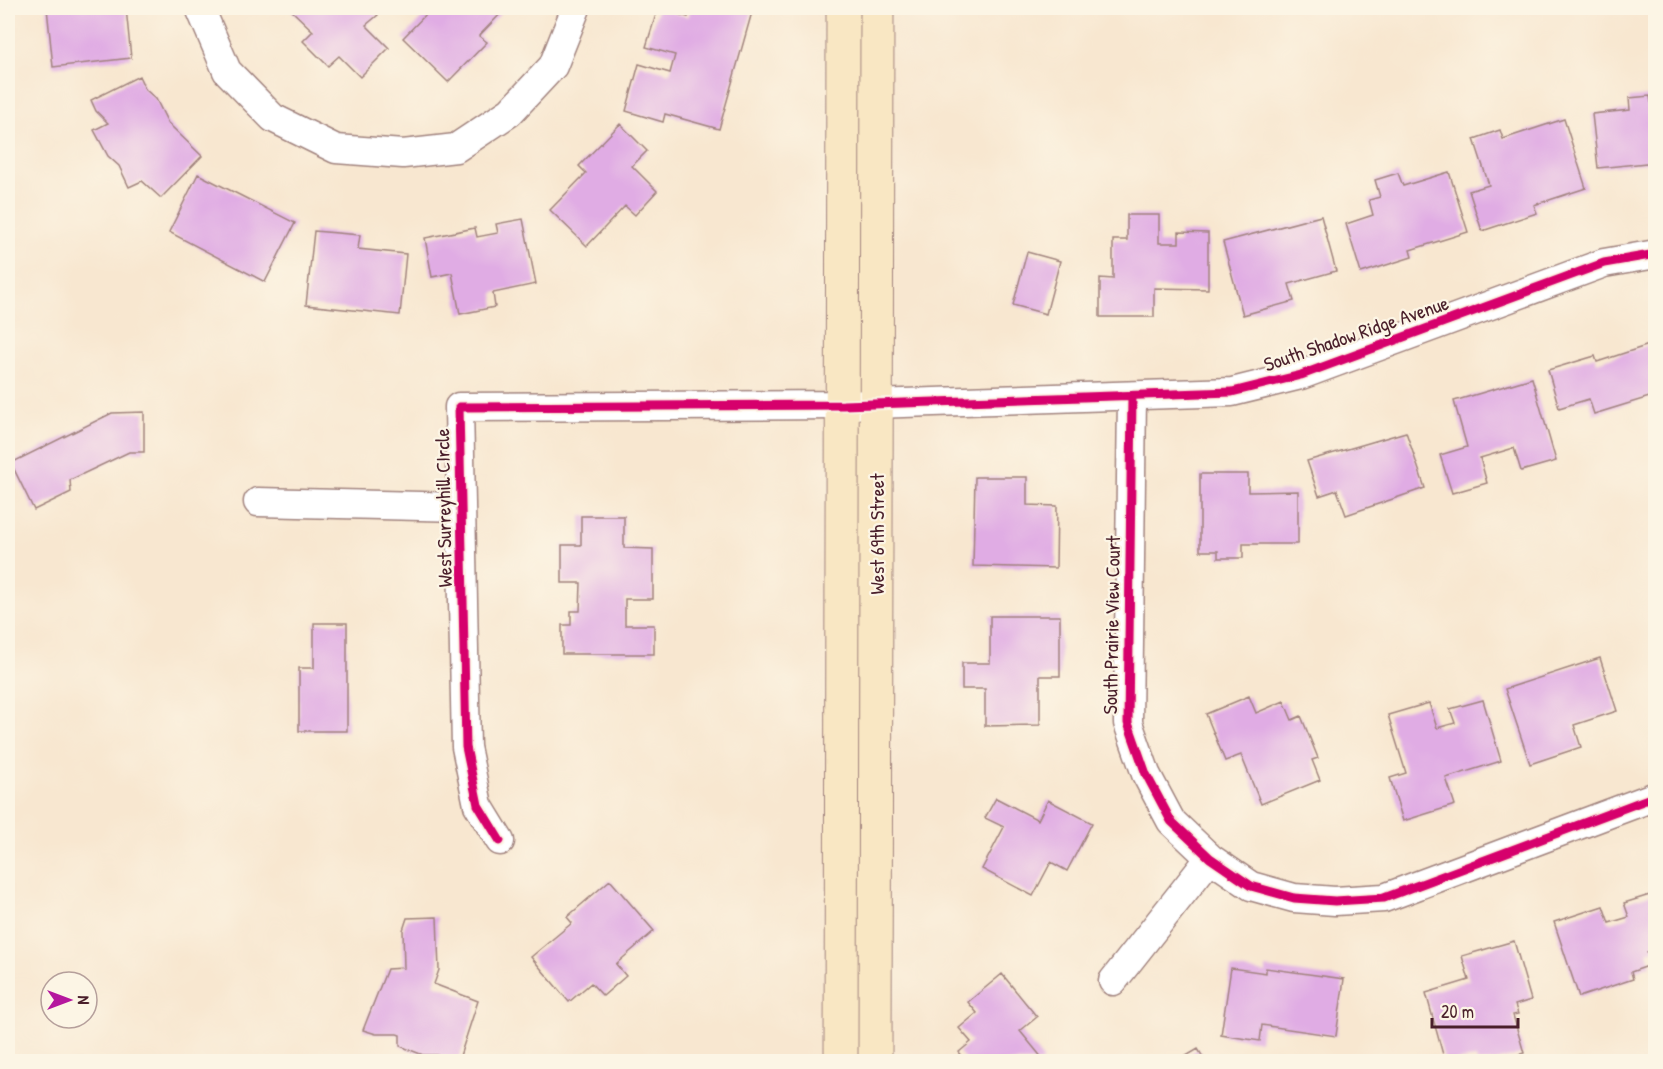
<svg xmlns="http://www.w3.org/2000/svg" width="1663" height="1069" viewBox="0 0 1663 1069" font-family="'Patrick Hand',sans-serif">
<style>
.building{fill:#e0ace4}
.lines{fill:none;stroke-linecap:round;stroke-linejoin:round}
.street-casing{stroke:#a1837e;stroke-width:31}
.secondary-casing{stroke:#a1837e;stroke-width:35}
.street{stroke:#fff;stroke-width:28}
.secondary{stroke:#f9e7c3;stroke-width:33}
.cycleway-casing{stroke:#fcf5e5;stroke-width:13}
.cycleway{stroke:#d6006c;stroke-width:9}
.labels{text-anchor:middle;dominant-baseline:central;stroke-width:4.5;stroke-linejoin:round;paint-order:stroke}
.street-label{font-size:20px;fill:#4a1f2b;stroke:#fcf5e5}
</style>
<rect width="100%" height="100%" fill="#fcf5e5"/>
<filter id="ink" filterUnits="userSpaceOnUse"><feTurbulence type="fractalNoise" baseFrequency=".0167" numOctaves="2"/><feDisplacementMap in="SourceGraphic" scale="12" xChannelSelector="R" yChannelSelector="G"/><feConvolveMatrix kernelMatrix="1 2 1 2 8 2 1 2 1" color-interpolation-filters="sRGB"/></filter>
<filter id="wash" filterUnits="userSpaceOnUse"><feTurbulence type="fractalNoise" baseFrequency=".008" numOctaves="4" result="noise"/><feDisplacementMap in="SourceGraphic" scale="24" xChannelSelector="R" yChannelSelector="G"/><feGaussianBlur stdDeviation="1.35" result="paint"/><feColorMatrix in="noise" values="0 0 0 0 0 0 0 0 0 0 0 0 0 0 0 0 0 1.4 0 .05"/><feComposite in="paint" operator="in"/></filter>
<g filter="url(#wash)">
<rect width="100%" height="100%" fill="#f8e7d0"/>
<g id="blocks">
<path class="building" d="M47,8H126L131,58L53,67Z
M289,8H370L378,15L366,25L389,48L360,77L339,56L328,66L303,41L313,31Z
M432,8H506L479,36L487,42L448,82L403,38Z
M658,8L688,17L691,8H737L752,12L719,129L665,114L663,122L626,111L639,64L670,73L675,55L646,47Z
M139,76L145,89L156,99L168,123L202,156L161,198L142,181L129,187L119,166L108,156L94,130L108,123L96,111L91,100Z
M1650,96L1651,102L1656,101V162L1598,168L1592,114L1630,110L1629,98Z
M1564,119L1586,188L1534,205L1537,213L1482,231L1469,191L1489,185L1474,139L1500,130L1503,139Z
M620,124L647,151L632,166L657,191L635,215L625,206L587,246L550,210L586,173L579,166Z
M1449,172L1468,232L1410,250L1412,257L1361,273L1346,224L1373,215L1369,200L1380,197L1375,180L1398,173L1403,186Z
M198,174L295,223L265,282L169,232Z
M1127,215H1159V243H1179V232L1208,233V289L1154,288V317H1100V278L1113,279V240H1127Z
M1321,216L1336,271L1289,284L1294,301L1243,315L1223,242Z
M523,219L536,284L493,293L495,307L460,314L452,273L432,277L425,238L475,228L477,237L498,233L496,224Z
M314,231L360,235L358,249L406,254L400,315L306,305Z
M1027,252L1060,261L1046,314L1013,305Z
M1649,345L1656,365V395L1594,414L1589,399L1559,408L1548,370L1595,356L1597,362Z
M1532,378L1556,461L1521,471L1514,448L1480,458L1487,483L1452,493L1440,455L1467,447L1454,401Z
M144,412V452H129L70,480L71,492L34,510L11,463L112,413Z
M1406,432L1425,488L1346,515L1337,490L1319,496L1307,461Z
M1200,474H1248V492L1298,491V544H1243V558H1218V551H1200Z
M975,477H1027V505L1057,506L1056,568L973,566Z
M581,516H624V548L653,549V599H625V625H654V654H562V625H571V611H580L581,583H562V545H581Z
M990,616H1060V676H1040V725L985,726V689H962V663H990Z
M314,623H347V731H299V668H314Z
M1600,658L1617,711L1574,725L1581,747L1530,764L1505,689Z
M1249,696L1256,713L1284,701L1292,720L1301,716L1318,758L1312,760L1320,780L1261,804L1241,755L1225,761L1206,714Z
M1483,700L1501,761L1446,778L1455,805L1403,821L1390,778L1406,773L1388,715L1429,703L1437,728L1455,723L1450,709Z
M996,798L1038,820L1048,800L1092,823L1067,871L1051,862L1033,896L982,869L1004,827L985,818Z
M610,880L654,931L616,964L626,976L603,996L591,983L569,1002L531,957L572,923L567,917Z
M1656,893V949L1647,952L1651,965L1631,972L1633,979L1579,997L1554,922L1603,906L1609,923L1629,917L1624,903Z
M437,917L439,970L434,984L478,1001L458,1062L436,1055H423L400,1046V1035L397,1034H376L363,1030L387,969L404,968L403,930L407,918Z
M1514,941L1531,1000L1515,1005L1518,1014L1513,1015L1524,1053L1493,1062H1477L1476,1058L1445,1062L1426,993L1469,980L1462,956Z
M1231,968L1266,973V968L1344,979L1336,1036L1262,1025L1260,1041L1221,1035Z
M1002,974L1037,1017L1020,1031L1043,1059L1040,1062H967L959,1052L971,1042L959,1028L977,1013L968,1002Z
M1198,1049L1206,1062H1176Z"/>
</g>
</g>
<g filter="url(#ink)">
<use href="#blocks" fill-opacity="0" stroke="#a1837e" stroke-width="1.5"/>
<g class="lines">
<defs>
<path id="street" d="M200,8L227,71L273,118L336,149L403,154L456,148L510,112L553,66L576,8
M1132,396L1128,723L1146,774L1171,821L1210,858L1251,886L1294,898L1335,901L1384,898L1656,796
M258,502L461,507
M500,841L478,805L466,747L459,407L843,405L1232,392L1301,375L1604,263L1656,254
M1113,981L1210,858"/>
<path id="secondary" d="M841,1062L843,8
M875,1062L877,8"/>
</defs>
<use href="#street" class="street-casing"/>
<use href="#secondary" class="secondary-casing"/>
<use href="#street" class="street"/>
<use href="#secondary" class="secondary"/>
<defs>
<path id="cycleway" d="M1132,396L1128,723L1146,774L1171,821L1210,858L1251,886L1294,898L1335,901L1384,898L1656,796
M500,841L478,805L466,747L459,407L843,405L1232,392L1301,375L1604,263L1656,254"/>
</defs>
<use href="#cycleway" class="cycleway-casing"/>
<use href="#cycleway" class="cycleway"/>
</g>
</g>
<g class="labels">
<g class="street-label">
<text transform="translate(1356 333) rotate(-19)">South Shadow Ridge Avenue</text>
<text transform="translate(443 508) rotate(-91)">West Surreyhill CIrcle</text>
<text transform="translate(876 534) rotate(-90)">West 69th Street</text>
<text transform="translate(1111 625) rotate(-89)">South Prairie View Court</text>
</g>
</g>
<rect width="1663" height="1069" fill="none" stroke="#fcf5e5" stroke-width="30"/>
<g transform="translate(69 1000) rotate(90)"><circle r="28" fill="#fcf5e5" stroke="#b59f9b" stroke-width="1.5"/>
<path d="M0-4.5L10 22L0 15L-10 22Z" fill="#b5179e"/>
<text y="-9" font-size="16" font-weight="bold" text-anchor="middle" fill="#4a1f2b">N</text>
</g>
<path d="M1432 1018v9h86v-9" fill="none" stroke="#4a1f2b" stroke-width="3"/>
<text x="1441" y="1018" font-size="18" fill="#4a1f2b" stroke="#fcf5e5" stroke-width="4.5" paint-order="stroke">20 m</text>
</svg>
